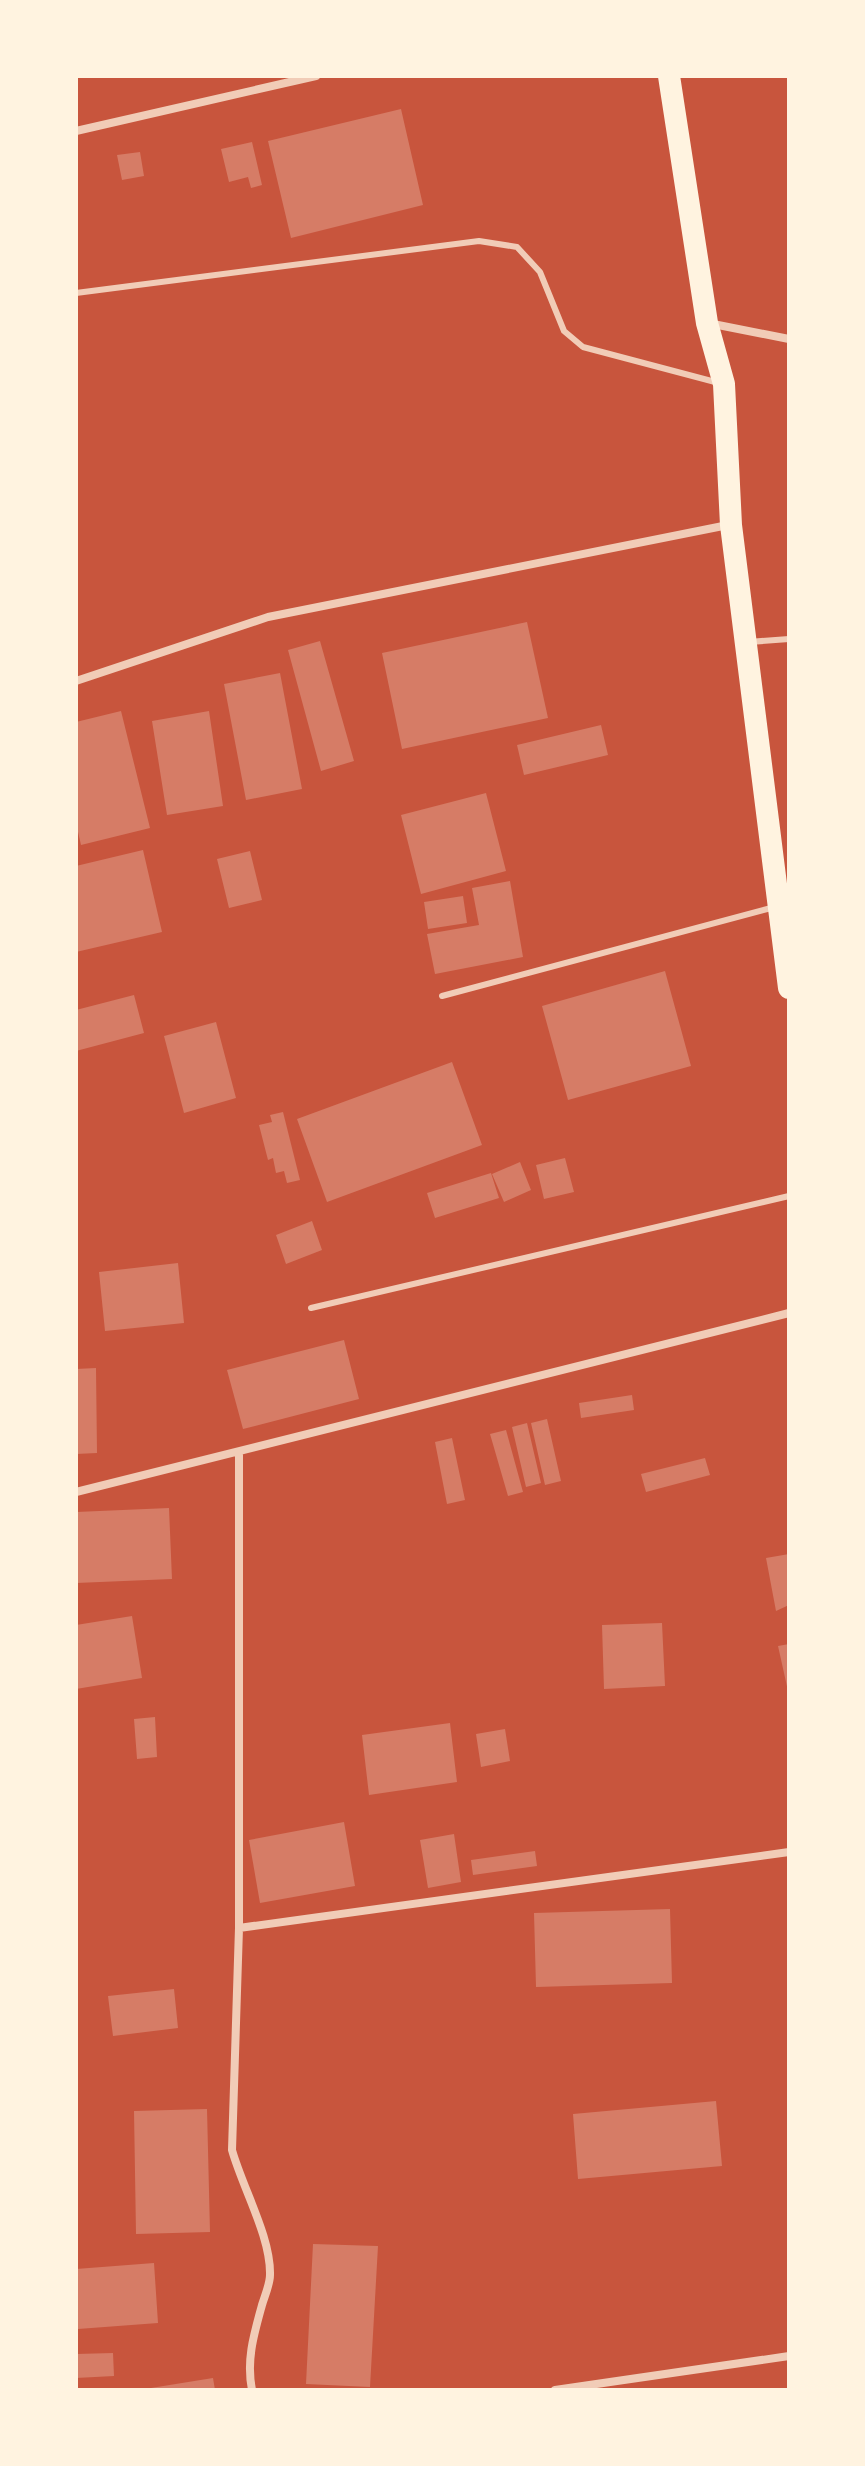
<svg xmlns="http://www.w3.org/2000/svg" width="865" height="2466" viewBox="0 0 865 2466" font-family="'Exo 2',sans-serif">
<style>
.building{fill:#d67c66}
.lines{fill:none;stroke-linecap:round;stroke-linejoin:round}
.service{stroke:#f1ccb7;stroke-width:6}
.minor{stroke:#f1ccb7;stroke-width:8}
.trunk{stroke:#fff3e0;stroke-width:22}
</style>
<rect width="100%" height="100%" fill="#c8553d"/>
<path class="building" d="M401,109L423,205L291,238L268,141Z
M252,142L262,185L251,188L248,177L229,182L221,149Z
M140,152L144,176L122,180L117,155Z
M527,622L548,718L402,749L382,653Z
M320,641L354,761L321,771L288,650Z
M280,673L302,789L246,800L224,684Z
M121,711L150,828L81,845L76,823V722Z
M209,711L223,806L167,815L152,721Z
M601,725L608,755L524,775L517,745Z
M486,793L506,871L421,894L401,815Z
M143,850L162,932L76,952V866Z
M250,851L262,900L229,908L217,859Z
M510,881L523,957L435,974L427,934L479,925L472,888Z
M463,896L467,923L428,929L424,902Z
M665,971L691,1066L568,1100L542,1006Z
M134,995L144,1033L76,1051V1010Z
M216,1022L236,1098L184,1113L164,1036Z
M452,1062L482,1145L327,1202L297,1119Z
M283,1112L300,1180L287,1183L284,1171L276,1173L273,1158L268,1160L259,1125L272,1122L270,1115Z
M565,1158L574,1192L544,1199L536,1165Z
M520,1162L531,1190L504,1202L492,1174Z
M491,1173L499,1198L435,1218L427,1193Z
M312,1221L322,1250L286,1264L276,1235Z
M178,1263L184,1323L105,1331L99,1272Z
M344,1340L359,1399L243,1429L227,1370Z
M96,1368L97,1453L76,1454V1369Z
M632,1395L634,1410L581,1418L579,1403Z
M547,1419L561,1481L545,1485L531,1423Z
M527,1423L541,1483L526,1487L512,1427Z
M506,1430L523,1492L508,1496L490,1434Z
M452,1438L465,1500L447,1504L435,1442Z
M705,1458L710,1475L646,1492L641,1474Z
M169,1508L172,1579L76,1583V1512Z
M789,1554V1605L776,1611L766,1558Z
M132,1616L142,1678L76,1689V1625Z
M662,1623L665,1686L604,1689L602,1625Z
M789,1644V1691H788L778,1646Z
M155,1717L157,1757L137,1759L134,1719Z
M450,1723L457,1782L369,1795L362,1735Z
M505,1729L510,1761L481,1767L476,1734Z
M344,1822L355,1886L260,1903L249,1840Z
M454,1834L461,1882L428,1888L420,1840Z
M535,1851L537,1866L473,1875L471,1860Z
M670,1909L672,1983L536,1987L534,1913Z
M174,1989L178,2028L113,2036L108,1996Z
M716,2101L722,2166L578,2179L573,2114Z
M207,2109L210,2232L136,2234L134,2111Z
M313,2244L378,2246L370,2387L306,2384Z
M154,2263L158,2323L78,2329L76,2269Z
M113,2353L114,2376L76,2378V2354Z
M213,2378L215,2390H151V2388Z"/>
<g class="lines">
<path class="service" d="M76,293L479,241L517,247L540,272L564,331L583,347L719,383
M749,642L789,639
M442,996L775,907
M311,1308L789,1196"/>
<path class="minor" d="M76,131L316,76
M708,323L789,339
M76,681L268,617L728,525
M239,1452V1928L232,2150C243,2189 271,2237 270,2275C270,2284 265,2295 262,2305C254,2334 246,2360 252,2390
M76,1492L789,1313
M239,1928L789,1852
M555,2390L789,2356"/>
<path class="trunk" d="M669,76L707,323L724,384L731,525L789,988"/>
</g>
<rect width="865" height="2466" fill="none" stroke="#fff3e0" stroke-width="156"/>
</svg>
